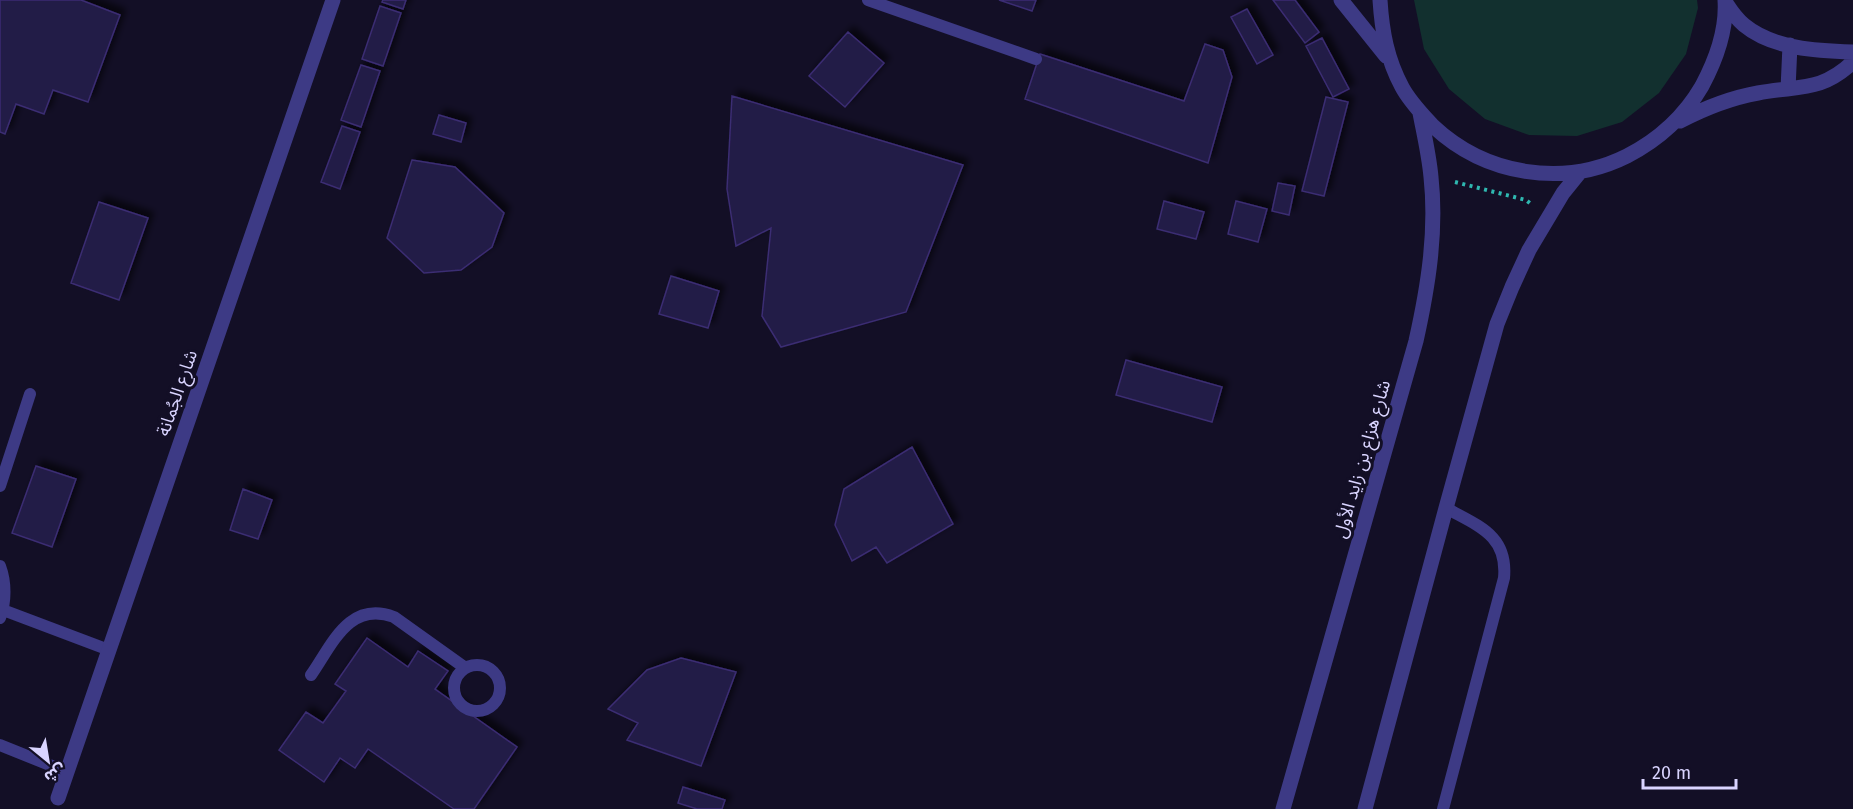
<svg xmlns="http://www.w3.org/2000/svg" width="1853" height="809" viewBox="0 0 1853 809" font-family="'Fira Sans','Noto Sans Arabic',sans-serif">
<style>
.green{fill:#12302f}
.building{fill:#241b47;stroke:#3b2d73;stroke-width:1.5;filter:url(#shadow)}
.lines{fill:none;stroke-linecap:round;stroke-linejoin:round}
.path{stroke:#2fb8b0;stroke-width:4;stroke-dasharray:3 4.5;stroke-linecap:butt}
.lane{stroke:#3d3a85;stroke-width:12}
.street{stroke:#3d3a85;stroke-width:15}
.labels{text-anchor:middle;dominant-baseline:central;stroke-width:6;stroke-linejoin:round;paint-order:stroke}
.street-label{font-size:18px;fill:#d9d4ff;stroke:#130f26}
</style>
<defs>
<filter id="shadow"><feDropShadow dx="5.5" dy="-5.5" stdDeviation="3" flood-color="#0009"/></filter>
</defs>
<rect width="100%" height="100%" fill="#130f26"/>
<path class="green" d="M1414,0H1697L1698,8L1686,54L1659,93L1622,122L1577,136L1529,135L1485,119L1449,89L1424,49Z"/>
<path class="building" d="M0,0H81L120,15L88,102L53,90L44,114L16,104L5,134L0,132Z
M383,0H406L403,9L382,2Z
M999,0H1036L1032,11Z
M1273,0H1295L1319,32L1305,43Z
M380,6L401,13L383,66L362,59Z
M1247,9L1273,55L1257,64L1231,17Z
M848,32L884,63L845,107L809,76Z
M1322,38L1349,89L1333,97L1306,46Z
M1205,44L1223,50L1232,77L1208,163L1025,99L1040,54L1184,101Z
M361,65L380,71L361,127L341,120Z
M732,96L963,165L906,312L781,347L762,316L771,228L736,246L727,189Z
M1326,97L1348,102L1324,196L1302,191Z
M439,115L466,123L461,142L433,134Z
M342,126L360,132L340,189L321,182Z
M412,160L455,167L504,213L492,247L461,270L424,273L387,238Z
M1278,183L1295,186L1289,215L1272,211Z
M1164,201L1204,212L1196,239L1157,229Z
M1236,201L1267,209L1258,242L1228,234Z
M99,202L148,218L119,300L71,283Z
M671,276L719,291L708,328L659,314Z
M1126,360L1222,387L1212,422L1116,395Z
M912,447L953,524L887,563L876,547L852,561L835,525L844,489Z
M36,466L76,479L52,547L12,533Z
M243,489L272,500L258,539L230,530Z
M367,638L408,667L418,651L448,671L435,689L517,747L474,809H454L368,749L355,768L340,758L324,782L279,750L306,712L323,723L346,691L335,684Z
M681,658L736,672L701,766L627,740L638,723L608,709L647,670Z
M683,787L725,800L722,809H697L678,803Z"/>
<g class="lines">
<path class="path" d="M1455,182L1526,200L1531,204"/>
<path class="lane" d="M868,0L1036,59
M0,486L30,394
M0,566C6,582 6,602 0,618
M3,610L109,650
M454 688a23 23 0 1 1 46 0a23 23 0 1 1-46 0Z
M311,675C332,645 349,600 394,617L464,667
M0,745L67,772
M1443,809L1504,578C1508,535 1478,526 1446,508"/>
<path class="street" d="M1341,0L1386,56
M1380,0C1382,32 1387,59 1402,87C1410,102 1422,114 1433,126C1485,175 1563,188 1627,156C1658,140 1684,117 1702,86C1716,60 1727,30 1725,0
M1726,3C1731,11 1737,19 1744,25C1773,49 1818,51 1853,52
M1788,89L1790,45
M1680,121C1705,108 1730,98 1758,93C1798,85 1820,93 1853,62
M58,798L333,0
M1283,809L1416,341C1428,287 1437,232 1431,177C1429,155 1424,134 1420,113
M1365,809L1446,508L1497,324L1512,287L1529,250L1563,193L1580,172"/>
</g>
<g class="labels">
<g class="street-label">
<text transform="translate(177 393) rotate(-71)">شارع الجُمانة</text>
<text transform="translate(1362 459) rotate(-74)">شارع هزاع بن زايد الأول</text>
</g>
</g>
<g transform="translate(48 761) rotate(150)" stroke="#130f26" stroke-width="4.5" paint-order="stroke">
<path d="M0-4.5L10 22L0 15L-10 22Z" fill="#d9d4ff"/>
<text y="-9" font-size="16" font-weight="bold" text-anchor="middle" fill="#d9d4ff">ش</text>
</g>
<path d="M1643 779v9h93v-9" fill="none" stroke="#d9d4ff" stroke-width="3"/>
<text x="1652" y="779" font-size="18" fill="#d9d4ff" stroke="#130f26" stroke-width="4.5" paint-order="stroke">20 m</text>
</svg>
